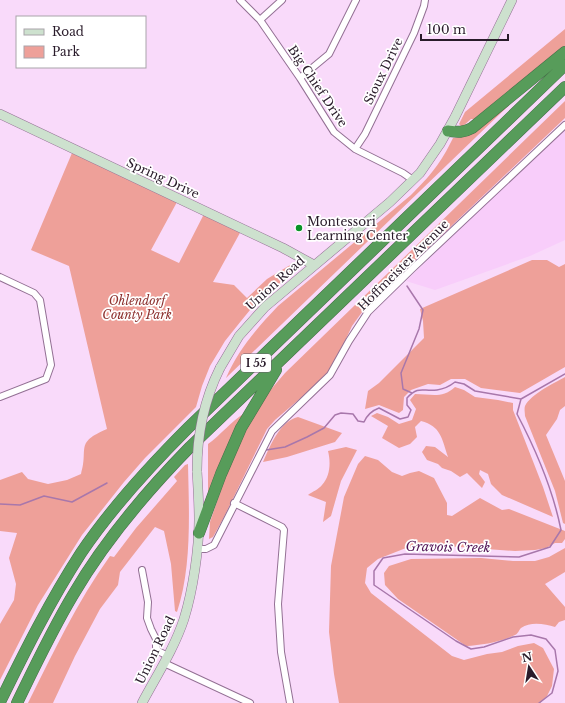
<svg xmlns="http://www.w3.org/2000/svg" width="565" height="703" viewBox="0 0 565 703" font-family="'Libre Baskerville',serif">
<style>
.built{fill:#f8cdfa}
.green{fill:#eea099}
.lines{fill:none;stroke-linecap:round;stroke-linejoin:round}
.stream{stroke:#a877ab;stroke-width:1.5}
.street-casing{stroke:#937094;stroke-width:8}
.secondary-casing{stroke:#937094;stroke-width:10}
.highway-casing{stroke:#476f49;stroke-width:12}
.street{stroke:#fff;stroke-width:6}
.secondary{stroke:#cde1ce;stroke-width:9}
.highway{stroke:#579c5a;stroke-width:11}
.secondary-bridge-casing{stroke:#937094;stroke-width:10;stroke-linecap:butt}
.secondary-bridge{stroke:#cde1ce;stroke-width:9}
.poi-dot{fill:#089327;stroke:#fff;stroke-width:1.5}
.labels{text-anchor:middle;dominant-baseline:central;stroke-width:3.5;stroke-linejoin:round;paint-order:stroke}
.shield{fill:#fff;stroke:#695f6a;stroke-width:1}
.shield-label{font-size:11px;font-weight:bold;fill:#291b2a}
.street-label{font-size:12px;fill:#291b2a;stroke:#fff}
.poi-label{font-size:12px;fill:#291b2a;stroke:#fff;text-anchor:start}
.park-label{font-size:12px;font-style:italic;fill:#8e3230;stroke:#fff}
.water-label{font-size:13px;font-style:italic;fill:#511456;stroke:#fff}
</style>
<rect width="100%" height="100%" fill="#f9dafa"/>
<path class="built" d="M565,128V240L530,256L435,290L406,281Z"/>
<path class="green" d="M565,29V47L474,119H471L462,127L459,124L465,112Z
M529,86L229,375L226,378C238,350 257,328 278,306L411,195C430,176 441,163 453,138L462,137Z
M565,101V118L365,308L352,326L332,369L323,379L275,420L267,429L224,517L213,537L209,539L210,522L237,443L267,394L285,373Z
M72,153L177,202L151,250L179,263L204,214L241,231L213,282L234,285L247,298L267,279L300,259L302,263L300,267L268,293L250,310L241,321L225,341L210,366L202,386L196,407L145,458L124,482L82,535L38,605L0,680V624L14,600L16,584L9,558L17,533L0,531V480L22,472L28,479L48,484L67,480L81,474C89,448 74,443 107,429L69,266L31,250Z
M532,260H547L559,267L565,264V367L520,393L481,388L465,379H451L440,385L428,384L411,390L404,397L403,410L399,413L379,405L365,409L368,391L379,383L424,338L423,321L420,309Z
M565,377V406L560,410L557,419L546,435L565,481V524L563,523L555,491L525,416C525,413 524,409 525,406C531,394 554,383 565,377Z
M455,387L464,390L475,397L498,400L513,403V410L543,487L553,517L502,495L491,484L488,474L480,470L479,474L485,482L482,488L467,473L460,477L451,471L442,468L438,464L427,460L422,452L426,446L435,447L448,457C442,439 441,426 421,421L415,427L417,437L410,444L399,448L382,438L388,426L371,416L377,413L388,417L399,424L412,420L416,409L410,400L415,394C431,394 442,399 455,387Z
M245,413L211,490L208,493V444C221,435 231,421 245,413Z
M298,417L342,433L335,442L287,457L263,462C270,446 280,421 298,417Z
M346,447L357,450L341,481L331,516L323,522L326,502L308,495C312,492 319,489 322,485C330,476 331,463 328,451Z
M365,456L378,460L392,472L402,476L410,473L419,471L434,478L447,503V515L452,516L480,498L502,510L509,509L565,531V539L562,543H555L546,548L535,550L515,551L446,546L406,548L378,559L367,568L365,583L371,593L452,656L464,660L487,654L502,652L518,646L534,643L543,648L554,669L552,686L547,696L540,703H339L334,674L329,632L331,566L344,497L358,464Z
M188,464C189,512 192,567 177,612L175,611L171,564L164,531L155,527L120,572L118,585L100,609L75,656L53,703H28C53,653 77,602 110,556L114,557L136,528L177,481L174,477L185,465Z
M565,548V572L545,584L565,607V620L559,622L555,627C545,624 531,621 521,628C519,630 518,634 515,635C500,642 482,645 466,646L398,599L385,585L384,573L389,566L411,559L481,558L513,561H535L549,557Z"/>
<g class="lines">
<path class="stream" d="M407,286L423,310L419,329L401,373L403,389L412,393
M266,450L285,447L307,437L324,428L335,415L341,413L353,414L358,421L364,422C367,415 371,411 379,408L400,419L408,417L411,410L407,405V398C419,385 423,392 437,390C444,389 450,386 455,382L464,384L475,391L521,399
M0,504L20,505L44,496L72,502L107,483
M539,703L552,693L558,671L555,650L546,639L531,635L513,637L484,647L471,649L456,641L374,585V571L383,558L405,554L519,557L550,547L561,530C553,490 536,450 517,414L521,399L565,374"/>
<defs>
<path id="street" d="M240,0L260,20L300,78L334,132L355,149L403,173L413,180
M260,20L282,0
M300,78L329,54L356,0
M355,149L365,134L414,33L424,6L425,0
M0,277L34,293L40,300L51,365L46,379L0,397
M234,503L282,527L284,530L278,604L281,652L290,703
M197,549H206L214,545L272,431L330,375L349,341L368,312L412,269L565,125
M142,570L148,602L147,618L151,629L156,639V647L158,651L168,656
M164,663L250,703"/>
<path id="secondary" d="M0,114L283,248L314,265
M220,368L239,336L265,307L390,202L420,173L440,144L455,117L512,0
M142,703C157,675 174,649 184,619C193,590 199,549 199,520C199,503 198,487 197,471"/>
<path id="highway" d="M448,131C457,132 463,133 472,128L565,52
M199,533L221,474L241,428L276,370
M0,702C25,651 50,601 81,553C112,507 149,467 188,428L565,65
M17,703C35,666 52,630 73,595C105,540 146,492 190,447L565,87"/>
</defs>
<use href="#street" class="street-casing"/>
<use href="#secondary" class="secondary-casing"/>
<use href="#highway" class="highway-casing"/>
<use href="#street" class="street"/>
<use href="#secondary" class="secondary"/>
<use href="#highway" class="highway"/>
<defs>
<path id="secondary-bridge" d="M197,471C197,435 204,400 220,368"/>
</defs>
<use href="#secondary-bridge" class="secondary-bridge-casing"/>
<use href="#secondary-bridge" class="secondary-bridge"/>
</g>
<circle class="poi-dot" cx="299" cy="228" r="4"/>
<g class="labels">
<rect class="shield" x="241" y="354" width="30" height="18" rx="3"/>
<g class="shield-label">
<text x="256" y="363">I 55</text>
</g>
<g class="street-label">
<text transform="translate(383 71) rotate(-64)">Sioux Drive</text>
<text transform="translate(318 86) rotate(56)">Big Chief Drive</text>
<text transform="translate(163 178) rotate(25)">Spring Drive</text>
<text transform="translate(403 265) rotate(-45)">Hoffmeister Avenue</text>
<text transform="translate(275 283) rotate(-42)">Union Road</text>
<text transform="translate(155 650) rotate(-64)">Union Road</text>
</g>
<g class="poi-label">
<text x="307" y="221">Montessori<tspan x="307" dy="14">Learning Center</tspan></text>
</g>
<g class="park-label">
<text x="137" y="300">Ohlendorf<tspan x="137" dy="14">County Park</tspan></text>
</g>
<g class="water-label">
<text transform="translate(448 547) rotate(1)">Gravois Creek</text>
</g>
</g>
<rect x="16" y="16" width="130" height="52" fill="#ffffff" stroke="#a9a4aa"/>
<rect x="24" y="29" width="20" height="6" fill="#cde1ce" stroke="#a9a4aa"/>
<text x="52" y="36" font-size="12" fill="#291b2a">Road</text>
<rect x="24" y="46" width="20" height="12" fill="#eea099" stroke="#a9a4aa"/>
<text x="52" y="56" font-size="12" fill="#291b2a">Park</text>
<g transform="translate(529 667) rotate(348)" stroke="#ffffff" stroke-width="3" paint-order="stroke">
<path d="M0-3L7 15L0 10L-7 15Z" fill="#291b2a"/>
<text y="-6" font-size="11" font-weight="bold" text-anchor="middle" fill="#291b2a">N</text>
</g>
<path d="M421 34v6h87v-6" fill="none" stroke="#291b2a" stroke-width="2"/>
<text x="427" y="34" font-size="12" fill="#291b2a" stroke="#ffffff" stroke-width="3" paint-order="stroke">100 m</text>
</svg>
